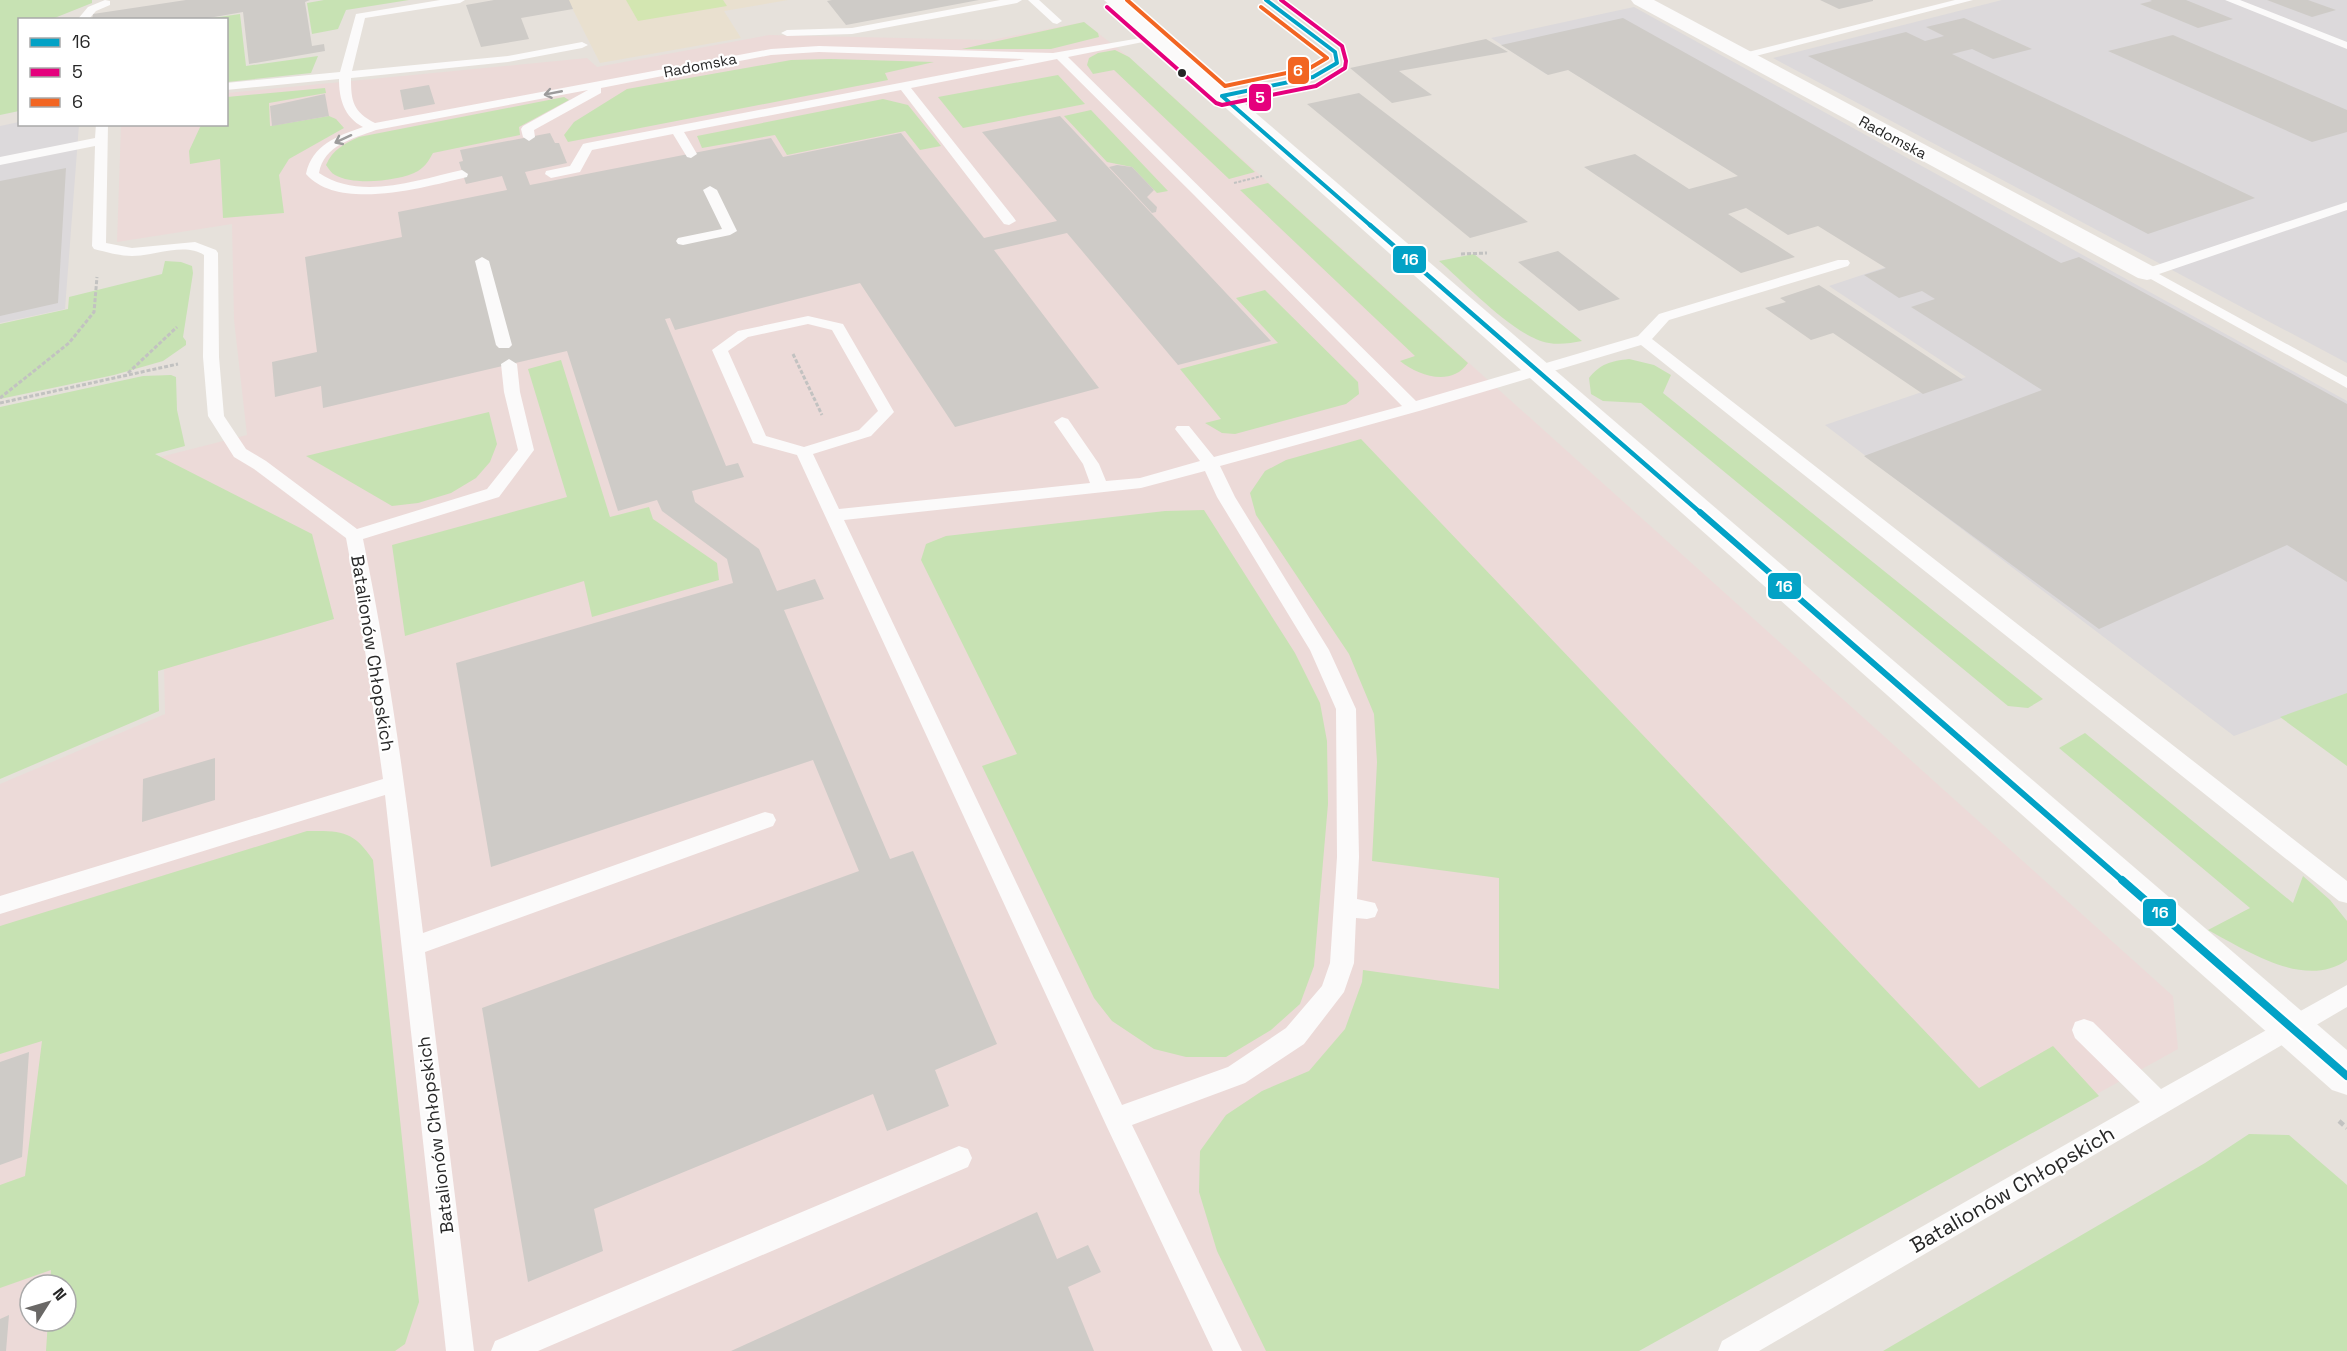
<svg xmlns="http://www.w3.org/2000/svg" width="2347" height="1351" viewBox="0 0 2347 1351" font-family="'Space Grotesk',sans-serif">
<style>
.industrial{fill:#dcd9db}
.education{fill:#e9e0cf}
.medical{fill:#ecdad8;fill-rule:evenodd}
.green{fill:#c7e2b3}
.pitch{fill:#d3e6b1}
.building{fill:#cecbc7}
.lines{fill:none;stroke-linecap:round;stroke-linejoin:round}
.path-far2{stroke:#c2c2c1;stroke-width:2;stroke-dasharray:3 1.5;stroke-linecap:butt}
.path-far1{stroke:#c2c2c1;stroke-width:3;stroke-dasharray:4 2;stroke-linecap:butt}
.path{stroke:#c2c2c1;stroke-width:4.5;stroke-dasharray:6 4;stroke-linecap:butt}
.lane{fill:#fbfafa;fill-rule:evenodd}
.street{fill:#fbfafa;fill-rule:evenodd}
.secondary{fill:#fbfafa;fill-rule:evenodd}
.bus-1-far3-casing{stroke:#fff;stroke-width:7}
.bus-1-far2-casing{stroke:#fff;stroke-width:8}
.bus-1-far1-casing{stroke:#fff;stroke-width:10}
.bus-1-casing{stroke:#fff;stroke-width:12}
.bus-2-casing{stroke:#fff;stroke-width:7}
.bus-3-casing{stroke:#fff;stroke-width:7}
.bus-1-far3{stroke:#02a2c6;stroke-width:4}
.bus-1-far2{stroke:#02a2c6;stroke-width:4.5}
.bus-1-far1{stroke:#02a2c6;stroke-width:6}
.bus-1{stroke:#02a2c6;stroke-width:8}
.bus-2{stroke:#e5007d;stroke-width:4}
.bus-3{stroke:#f26522;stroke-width:4}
.oneway{stroke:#9c9b9b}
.bus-dot{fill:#272727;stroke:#fff;stroke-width:2}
.labels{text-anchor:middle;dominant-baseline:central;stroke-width:4.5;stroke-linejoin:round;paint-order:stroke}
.far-street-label{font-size:15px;fill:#272727;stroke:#fff}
.street-label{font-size:18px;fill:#272727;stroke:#fff}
.near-street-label{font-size:21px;fill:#272727;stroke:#fff}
.line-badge{stroke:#fff;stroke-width:2}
.badge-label{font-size:16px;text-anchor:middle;font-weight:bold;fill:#fff}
</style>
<rect width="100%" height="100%" fill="#e6e1db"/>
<path class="industrial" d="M2002,0H2347V363L1773,58Z
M1634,7L2347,401V693L2234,736L1825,425L1966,377L1829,286L1886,267L1567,69L1546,74L1491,38Z
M19,122L20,124L79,125L65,309L0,323V126Z"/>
<path class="education" d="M568,0H788L724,11L741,38L600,63Z"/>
<path class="medical" d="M1084,22L1130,58L2173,996L2178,1049L1633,1351H0V784L165,714L160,457L247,435L234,320L232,224L117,242L121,125L226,124L227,93L587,58L597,67L769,35L991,40ZM30,1285H66V1321H30Z"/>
<path class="green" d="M0,0H92V3L52,19L20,20L19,111L0,115Z
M324,0H409L346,10L338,29L312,34L307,3Z
M240,14L246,66L318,56L311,73L227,82L226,20L205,19Z
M1084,22L1098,33L1099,37L1051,49H962Z
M1115,50L1129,57L1255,172L1229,179L1114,70L1093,74L1087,65L1089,58L1098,53Z
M831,59L934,62L885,73L888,80L568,142L564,135L574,122L627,89L791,60Z
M1058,75L1085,104L963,128L938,97Z
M325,88L326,93L269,103L270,126L329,116L336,119L344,128L289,159L279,175L284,213L223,218L220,159L190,164L189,151L201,125L226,124L227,97Z
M564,97L569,100L519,127L520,135L433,153C429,160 426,166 418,171C400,181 354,186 335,175C331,173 329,169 326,165C333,149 344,144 359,137Z
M883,99L908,105L941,146L920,150L905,131L787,155L775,135L702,148L697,136Z
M1091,110L1168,191L1157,193L1132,167L1107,162L1064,116Z
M1268,183L1468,363C1451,387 1419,376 1400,361L1415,356L1240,190Z
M1474,254L1582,341C1571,343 1560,345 1549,343C1516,338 1466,284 1439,261Z
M165,261L181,262L192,266L193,273L183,337L186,341V345L163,361L114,375L0,399V324L68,309L69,297L162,274Z
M1265,290L1358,382L1359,394L1346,404L1235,434L1222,433L1205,423L1221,419L1180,369L1278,343L1236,298Z
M1629,359L1654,365L1671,375L1663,393L2043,699L2028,708L2008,706L1641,403L1603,401L1591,394L1589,378C1600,364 1611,361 1629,359Z
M561,360L610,517L649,507L653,519L717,563L719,580L592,617L584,581L405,636L392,545L567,497L528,369Z
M171,375L176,377L177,410L185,446L155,454L312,534L334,619L158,671L159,711L0,779V407L143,376Z
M489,412L497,444L490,462L476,478L451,493L418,503L392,506L306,456Z
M1361,439L1979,1088L2053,1046L2099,1096L1639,1351H1266L1217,1251L1199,1192L1200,1151L1226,1115L1262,1091L1309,1071L1345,1029L1362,982L1363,970L1499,989V878L1372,861L1377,762L1374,714L1349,654L1256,515L1250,493L1265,471L1286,460Z
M1204,510L1295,653L1320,703L1327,741L1328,804L1314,966L1300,1004L1271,1030L1226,1057H1186L1154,1049L1112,1021L1094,998L982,766L1017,754L921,560L926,544L946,536L1165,511Z
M2347,693V766L2280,717Z
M2085,733L2293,903L2303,876L2330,900L2347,921V960C2305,990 2246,950 2208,930L2250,908L2059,748Z
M307,831C341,831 353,830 373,860L419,1302L405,1344L395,1351H46L48,1321H66V1285H50L51,1270L0,1288V1185L25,1176L42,1041L0,1054V926Z
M2249,1134L2289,1135L2347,1185V1351H1883L2205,1163Z"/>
<path class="pitch" d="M626,0H723L727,6L638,21Z"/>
<path class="building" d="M186,0H310L305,2L312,46L324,44L325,51L249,64L243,12L197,20H92L93,14Z
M494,0H569L573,9L521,18L529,39L481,47L466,5Z
M979,0L846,25L827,1L832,0Z
M1820,0H1873V1L1839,9Z
M2150,0H2186L2233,19L2198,28L2140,4L2152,1Z
M2267,0H2308L2336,10L2312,17Z
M1623,18L2061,263L2079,257L2347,404V582L2287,545L2099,629L1864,456L2042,390L1911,307L1935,299L1922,291L1899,298L1864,275L1886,268L1818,226L1788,235L1746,208L1728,214L1795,257L1741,273L1584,167L1635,154L1689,189L1738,176L1568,70L1548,75L1501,45Z
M1964,18L2032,49L1993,59L1972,49L1952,54L2255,198L2148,234L1808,56L1906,32L1925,41L1944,36L1926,27Z
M2173,35L2347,110V132L2312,142L2108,51Z
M1486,39L1508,52L1399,71L1432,95L1392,103L1350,68Z
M429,85L435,104L404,110L400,90Z
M1359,93L1528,222L1470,238L1307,104Z
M325,94L329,116L272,126L270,106Z
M1060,116L1271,341L1178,365L1067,233L994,250L1099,388L955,427L860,283L675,330L670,318L665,319L726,466L738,463L744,477L692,491L695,502L759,549L777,591L815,579L824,599L784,610L890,859L913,851L997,1044L935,1070L949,1106L887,1131L873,1094L594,1209L603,1251L528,1282L482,1008L859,871L813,760L491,867L456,663L733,583L727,559L662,511L657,500L618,511L567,351L323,408L321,386L275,397L272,362L317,352L305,257L402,237L398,212L507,190L502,176L466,184L459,162L463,161L460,150L550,133L555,143H559L567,163L525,172L530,185L771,138L783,157L901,133L984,238L1057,221L982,132Z
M1117,165L1132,167L1154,190L1147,197L1157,207L1156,212L1152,213L1109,167Z
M66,168L58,303L0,316V181Z
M1558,251L1620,299L1579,311L1518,262Z
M1819,285L1963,380L1923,394L1833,333L1811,340L1765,308L1786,302L1780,298Z
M215,758V800L142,822L143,779Z
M29,1052L22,1157L0,1165V1062Z
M1037,1212L1057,1259L1088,1245L1101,1272L1068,1287L1094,1351H731Z
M9,1315L6,1351H0V1319Z"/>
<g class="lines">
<path class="path-far2" d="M1234,183L1262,176"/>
<path class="path-far1" d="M1461,254L1487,253
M793,354L822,415
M128,373L177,327
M0,398L69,343L94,312L97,277
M0,403L178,364"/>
<path class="path" d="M2339,1121L2347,1128"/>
<path class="lane" d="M105,0L110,1V5L96,11L88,20H77L88,7Z
M440,0H465L460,3L365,18L352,71L508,56L582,42L588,45L582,48L508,62L351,78C351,101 353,112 375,123L771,49L819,46L1053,53L1158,35V39L1068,57L1416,401L1638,336L1659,314L1838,260H1848L1850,263L1848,266L1669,320L1652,339L2347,881V903L2339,901L1641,345L1419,411L1220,466L1235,497L1329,650L1356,709L1359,857L1357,899L1375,903L1378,910L1375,917L1367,919L1356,918L1354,963L1344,992L1304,1044L1245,1083L1132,1125L1242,1351H1213L1107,1127L797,455L753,443L712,350L738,331L808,316L843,324L894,412L871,436L813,454L839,509L1090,483L1083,464L1054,422L1062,417L1068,419L1099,464L1106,481L1140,478L1200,461L1175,429L1177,426H1189L1214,457L1402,406L1194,195L1057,59L911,88L1014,218L1016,221L1009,225L1004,224L901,90L684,132L697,154L691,158L687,157L673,134L592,150L580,172L551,178L545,174L546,171L570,166L583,144L587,143L1025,59L819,52L771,55L601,88V93L534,130L535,137L529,141L523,137L521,129L523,126L588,90L376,130C352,139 324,145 319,173C360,201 417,180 462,170L468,174L467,177C425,187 339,212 306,174C312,145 337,136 363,127C344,117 339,99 339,79L226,90V83L340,72L356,14ZM808,324L832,330L878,411L859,430L804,447L766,436L728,351L748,337ZM1205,471L1217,497L1310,650L1336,709L1337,857L1330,963L1322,986L1286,1028L1228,1067L1122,1105L844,520L1141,488Z
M1000,0H1022L1017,3L852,34L787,36L781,33L787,30L852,28Z
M1028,0H1039L1062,21L1057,24L1053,23Z
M1955,0H1973L1744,59L1738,56L1740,54Z
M2225,0H2240L2347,42V49Z
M96,124H108L106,243L132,248L195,242L216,250L218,253L219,357L224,416L246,449L266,461L357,529L487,489L518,450L504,392L501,364L509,359L517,364L520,392L534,450L499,497L363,539C390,669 407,801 423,933L765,812L773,814L776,820L773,826L425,952L474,1351H446L385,795L0,914V896L383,779L359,608L346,538L254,469L234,457L208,416L203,357L204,255C185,242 154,256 132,256C120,256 106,252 94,249L92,246L95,146L0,165V157L95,138Z
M710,186L717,190L737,231L730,235L683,245L678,244L676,241L678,238L722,229L703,190Z
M2347,202V210L2159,274L2347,377V388L2140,273L2142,270Z
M482,257L489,261L512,345L509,348H499L496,345L475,261Z
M2347,985V1007L1759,1351H1718L1722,1341L2140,1102L2075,1038L2072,1030L2075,1022L2084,1019L2093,1022L2161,1089Z
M959,1146L968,1149L972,1158L968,1167L538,1351H491L495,1341Z"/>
<path class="street" d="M1631,0H1654L2156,268L2159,273L2156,278L2147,280L2138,278L1634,4Z"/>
<path class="secondary" d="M1104,0H1124L2347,1050V1095L2332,1090Z"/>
<defs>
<path id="bus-1-far3" d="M1222,96L1371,226
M1222,96L1313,77L1337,63L1335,52L1266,0"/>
<path id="bus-1-far2" d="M1370,225L1702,514"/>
<path id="bus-1-far1" d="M1700,512L2124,882"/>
<path id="bus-1" d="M2122,880L2347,1076"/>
<path id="bus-2" d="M1107,7L1216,103L1222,105L1316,86L1345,68L1346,61L1342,46L1281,0"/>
<path id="bus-3" d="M1127,0L1225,86L1310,68L1327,58L1261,7"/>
</defs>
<use href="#bus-1-far3" class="bus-1-far3-casing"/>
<use href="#bus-1-far2" class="bus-1-far2-casing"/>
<use href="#bus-1-far1" class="bus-1-far1-casing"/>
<use href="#bus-1" class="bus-1-casing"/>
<use href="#bus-2" class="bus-2-casing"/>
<use href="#bus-3" class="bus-3-casing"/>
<use href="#bus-1-far3" class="bus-1-far3"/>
<use href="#bus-1-far2" class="bus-1-far2"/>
<use href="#bus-1-far1" class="bus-1-far1"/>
<use href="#bus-1" class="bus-1"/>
<use href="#bus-2" class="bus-2"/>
<use href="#bus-3" class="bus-3"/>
</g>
<defs><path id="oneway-shaft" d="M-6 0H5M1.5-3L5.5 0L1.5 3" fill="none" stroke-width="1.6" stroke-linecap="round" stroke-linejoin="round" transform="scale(1.5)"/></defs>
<g class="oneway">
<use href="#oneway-shaft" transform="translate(553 93) rotate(169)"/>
<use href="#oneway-shaft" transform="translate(343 139) rotate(155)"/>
</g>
<circle class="bus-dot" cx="1182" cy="73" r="5"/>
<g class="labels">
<g class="far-street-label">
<text transform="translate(700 65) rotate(-11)">Radomska</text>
<text transform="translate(1893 137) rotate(28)">Radomska</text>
</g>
<g class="street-label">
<text transform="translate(373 653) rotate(81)">Batalionów Chłopskich</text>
<text transform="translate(435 1135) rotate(-97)">Batalionów Chłopskich</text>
</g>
<g class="near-street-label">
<text transform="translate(2012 1189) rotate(-30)">Batalionów Chłopskich</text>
</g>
</g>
<g class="line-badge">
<rect x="1287" y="56" width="23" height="29" rx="6" fill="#f26522"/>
<rect x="1248" y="83" width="24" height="29" rx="6" fill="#e5007d"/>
<rect x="1392" y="245" width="35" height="29" rx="6" fill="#02a2c6"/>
<rect x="1767" y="572" width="35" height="28" rx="6" fill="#02a2c6"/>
<rect x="2142" y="898" width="35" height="29" rx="6" fill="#02a2c6"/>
</g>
<g class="badge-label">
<text x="1298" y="76">6</text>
<text x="1260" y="103">5</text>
<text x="1410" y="265">16</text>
<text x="1784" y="592">16</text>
<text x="2160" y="918">16</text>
</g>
<rect x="18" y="18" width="210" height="108" fill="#ffffff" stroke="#a9a9a9" stroke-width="1.5"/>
<rect x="30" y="38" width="30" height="9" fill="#02a2c6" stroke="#a9a9a9" stroke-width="1.5"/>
<text x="72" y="48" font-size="18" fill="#272727">16</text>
<rect x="30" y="68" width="30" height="9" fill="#e5007d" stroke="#a9a9a9" stroke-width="1.5"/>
<text x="72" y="78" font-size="18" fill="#272727">5</text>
<rect x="30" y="98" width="30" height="9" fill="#f26522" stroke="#a9a9a9" stroke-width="1.5"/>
<text x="72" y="108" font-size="18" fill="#272727">6</text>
<g transform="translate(48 1303) rotate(53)"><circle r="28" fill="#ffffff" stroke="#a9a9a9" stroke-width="1.5"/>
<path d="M0-4.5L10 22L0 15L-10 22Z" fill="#6a6866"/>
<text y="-9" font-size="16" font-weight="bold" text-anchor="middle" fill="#272727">N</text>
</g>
</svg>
